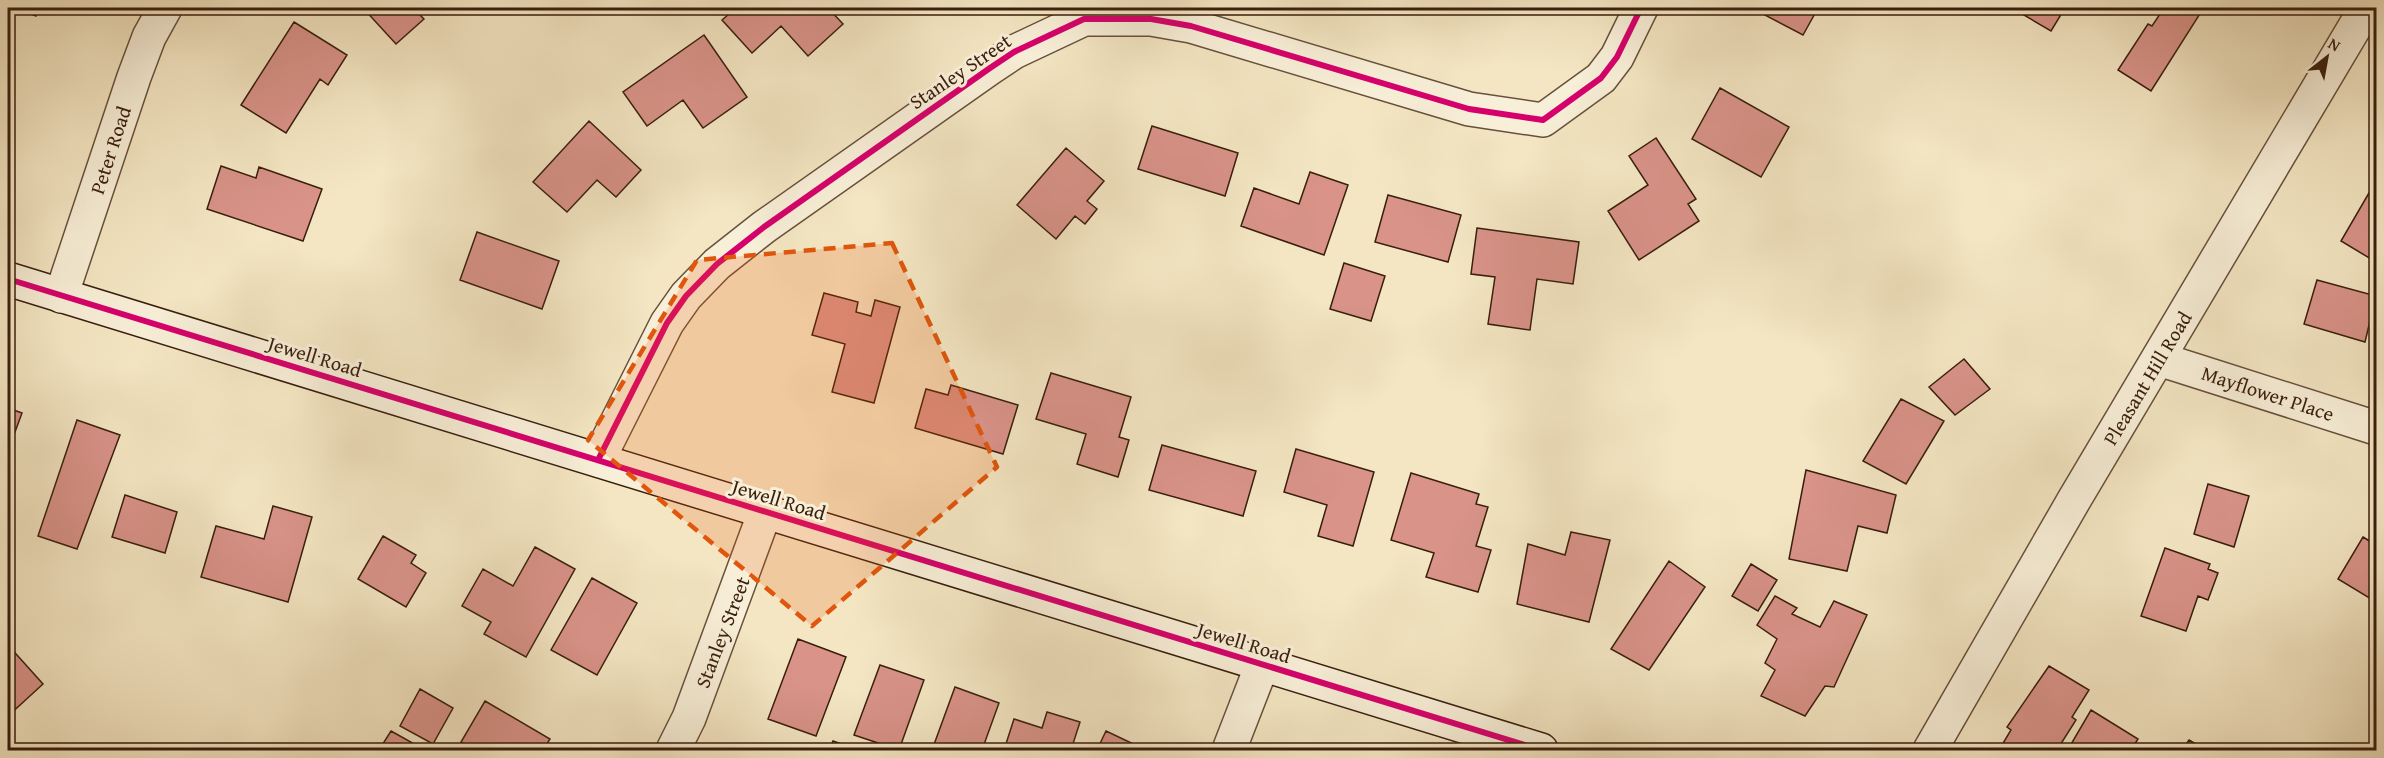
<svg xmlns="http://www.w3.org/2000/svg" width="2384" height="758" viewBox="0 0 2384 758" font-family="'Gentium Book Plus',serif">
<style>
.building{fill:#d99389;stroke:#391e0e;stroke-width:1.5}
.lines{fill:none;stroke-linecap:round;stroke-linejoin:round}
.street-casing{stroke:#68503b;stroke-width:36}
.secondary-casing{stroke:#391e0e;stroke-width:36}
.street{stroke:#f8efd8;stroke-width:33}
.secondary{stroke:#f8efd8;stroke-width:33}
.cycleway-casing{stroke:#f8efd8;stroke-width:10}
.cycleway{stroke:#d6006c;stroke-width:6}
.marked{fill:#df560c;fill-opacity:0.2;stroke:#df560c;stroke-width:4.5;stroke-dasharray:12 8;stroke-linejoin:round}
.labels{text-anchor:middle;dominant-baseline:central;stroke-width:6;stroke-linejoin:round;paint-order:stroke}
.street-label{font-size:20px;fill:#391e0e;stroke:#f8efd8}
</style>
<rect width="100%" height="100%" fill="#f4e6c3"/>
<filter id="stains"><feTurbulence type="fractalNoise" baseFrequency=".00333" numOctaves="4"/><feColorMatrix values="0 0 0 0 .2 0 0 0 0 .09 0 0 0 0 .02 0 0 0 .5 -.17"/></filter>
<radialGradient id="worn" r=".72"><stop offset=".6" stop-color="#630" stop-opacity="0"/><stop offset="1" stop-color="#630" stop-opacity=".3"/></radialGradient>
<path class="building" d="M15,8H39L36,16Z
M363,8H413L424,19L396,44Z
M736,8H828L843,24L808,56L781,26L752,53L722,20Z
M1764,8H1818L1803,35L1761,13Z
M2012,8H2065L2051,31Z
M2164,8L2203,9L2151,91L2118,70L2148,24L2152,26Z
M294,22L347,55L328,85L320,79L286,133L241,105Z
M704,35L747,97L703,128L683,100L647,126L623,92Z
M1720,88L1789,127L1761,177L1692,139Z
M589,121L641,170L616,197L597,180L567,212L533,182Z
M1152,126L1238,153L1225,196L1138,169Z
M1656,138L1696,199L1688,204L1699,221L1639,260L1608,211L1648,185L1629,156Z
M1066,148L1104,181L1087,201L1097,209L1085,224L1075,216L1056,239L1017,205Z
M221,166L256,178L259,167L322,189L303,241L207,209Z
M1310,172L1348,185L1324,255L1241,226L1254,188L1299,204Z
M2373,186L2376,189V262L2341,241Z
M1388,195L1461,215L1448,262L1375,242Z
M1477,228L1579,242L1573,284L1537,279L1530,330L1488,324L1495,277L1471,274Z
M477,232L559,261L542,309L460,280Z
M1344,263L1385,276L1371,321L1330,309Z
M2317,280L2376,296L2365,342L2304,324Z
M824,293L858,302L856,312L871,316L875,300L900,307L874,403L832,392L845,344L812,335Z
M1964,359L1990,389L1955,415L1929,387Z
M1051,373L1131,397L1119,437L1129,440L1118,477L1077,464L1086,434L1036,419Z
M951,385L1018,405L1003,454L915,428L926,389L948,395Z
M1901,399L1944,421L1906,484L1863,461Z
M8,408L22,413L8,451Z
M77,420L120,435L77,549L38,536Z
M1162,445L1256,471L1243,516L1149,490Z
M1296,449L1374,472L1353,546L1318,536L1327,505L1284,492Z
M1806,470L1896,495L1887,533L1858,526L1847,571L1789,559Z
M1411,473L1479,494L1476,504L1488,507L1476,546L1491,550L1478,592L1426,577L1434,553L1391,540Z
M2208,484L2249,496L2234,547L2194,534Z
M125,495L177,512L165,553L112,537Z
M273,506L312,517L288,602L201,577L216,526L264,539Z
M1571,532L1610,540L1589,622L1517,604L1528,544L1565,555Z
M383,536L416,555L411,563L426,573L406,607L358,579Z
M2363,537L2376,545V602L2338,579Z
M535,547L575,569L526,657L484,634L491,622L462,606L483,569L513,586Z
M2165,548L2210,564L2208,569L2218,573L2208,600L2198,596L2186,631L2141,616Z
M1669,561L1705,587L1649,670L1611,649Z
M1751,564L1777,580L1758,611L1732,596Z
M592,578L637,603L597,675L551,650Z
M1775,596L1797,608L1792,614L1820,627L1834,601L1867,615L1834,687L1825,686L1805,716L1761,696L1775,670L1765,663L1777,639L1757,625Z
M798,639L846,657L816,736L768,719Z
M8,645L43,684L8,716Z
M880,665L924,680L899,750L854,735Z
M2049,666L2089,690L2072,717L2076,720L2057,750H1999L2011,730L2007,727Z
M955,687L999,703L982,750H932Z
M420,689L453,708L433,744L400,726Z
M485,701L550,739L543,750H475L461,742Z
M2091,710L2138,739L2131,750H2073L2074,748L2070,746Z
M1047,712L1080,722L1071,750H1004L1014,719L1042,728Z
M391,731L425,750H379Z
M1106,731L1146,750H1097Z
M2189,740L2206,750H2182Z
M833,741L859,750H829Z"/>
<g class="lines">
<defs>
<path id="street" d="M61,296L134,77L149,37L165,8
M2159,359L2376,428
M598,460L667,323L686,296L717,264L764,227L990,68L1014,52L1084,19H1151L1191,26L1469,109L1543,120L1601,78L1617,57L1641,8
M673,750L689,718L765,512
M1229,750L1262,665
M1930,750L2074,500L2366,8"/>
<path id="secondary" d="M8,279L1541,750"/>
</defs>
<use href="#street" class="street-casing"/>
<use href="#secondary" class="secondary-casing"/>
<use href="#street" class="street"/>
<use href="#secondary" class="secondary"/>
<defs>
<path id="cycleway" d="M8,279L1541,750
M598,460L667,323L686,296L717,264L764,227L990,68L1014,52L1084,19H1151L1191,26L1469,109L1543,120L1601,78L1617,57L1641,8"/>
</defs>
<use href="#cycleway" class="cycleway-casing"/>
<use href="#cycleway" class="cycleway"/>
</g>
<path class="marked" d="M892,243L997,467L812,626L588,440L697,260Z"/>
<g class="labels">
<g class="street-label">
<text transform="translate(960 71) rotate(-34)">Stanley Street</text>
<text transform="translate(110 150) rotate(-72)">Peter Road</text>
<text transform="translate(315 356) rotate(17)">Jewell Road</text>
<text transform="translate(2147 378) rotate(-59)">Pleasant Hill Road</text>
<text transform="translate(2268 393) rotate(18)">Mayflower Place</text>
<text transform="translate(779 499) rotate(17)">Jewell Road</text>
<text transform="translate(722 632) rotate(-69)">Stanley Street</text>
<text transform="translate(1244 642) rotate(17)">Jewell Road</text>
</g>
</g>
<rect width="2384" height="758" fill="none" stroke="#f4e6c3" stroke-width="30"/>
<rect x="9" y="9" width="2366" height="740" fill="none" stroke="#391e0e" stroke-width="3"/>
<rect x="15" y="15" width="2354" height="728" fill="none" stroke="#391e0e" stroke-width="1.5"/>
<g transform="translate(2327 57) rotate(31)" stroke="#f8efd8" stroke-width="4.5" paint-order="stroke">
<path d="M0-4.5L10 22L0 15L-10 22Z" fill="#391e0e"/>
<text y="-9" font-size="16" font-weight="bold" text-anchor="middle" fill="#391e0e">N</text>
</g>
<rect width="100%" height="100%" filter="url(#stains)"/>
<rect width="100%" height="100%" fill="url(#worn)"/>
</svg>
